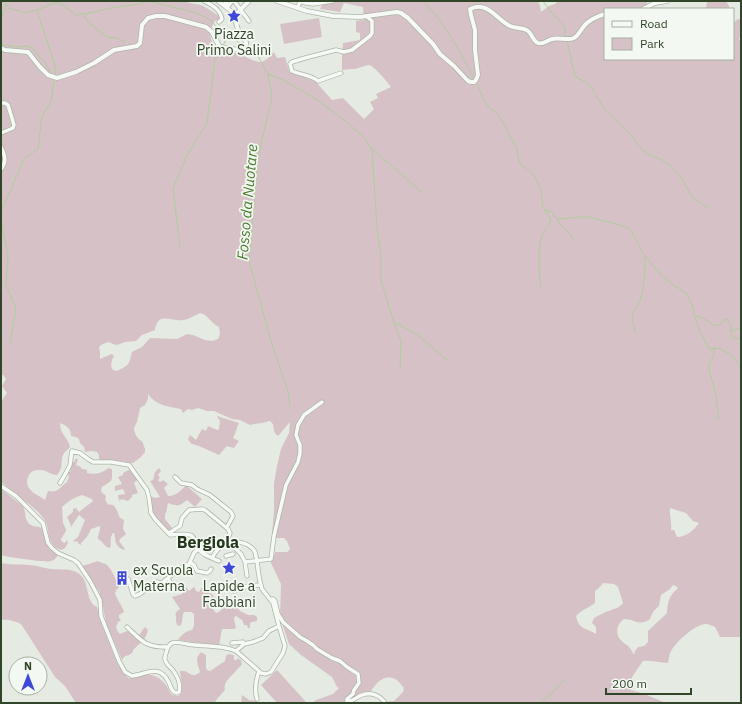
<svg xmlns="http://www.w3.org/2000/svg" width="742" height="704" viewBox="0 0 742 704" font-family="'IBM Plex Sans',sans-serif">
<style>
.green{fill:#d6c2c6;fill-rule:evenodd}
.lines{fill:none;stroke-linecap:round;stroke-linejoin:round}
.stream{stroke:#afce9a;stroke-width:1}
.minor-casing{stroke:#abb6a6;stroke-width:5}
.tertiary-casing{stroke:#abb6a6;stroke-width:5.5}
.minor{stroke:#f6f9f5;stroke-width:3.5}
.tertiary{stroke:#f6f9f5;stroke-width:4}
.labels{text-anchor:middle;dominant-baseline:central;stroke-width:3.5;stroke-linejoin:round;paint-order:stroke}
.poi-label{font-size:14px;fill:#314528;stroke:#f4f8f2}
.water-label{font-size:15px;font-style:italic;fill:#4b7d2f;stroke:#f4f8f2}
.quarter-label{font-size:16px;font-weight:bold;fill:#22361b;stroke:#f4f8f2}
</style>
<rect width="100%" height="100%" fill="#e5ebe2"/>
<path class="green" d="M1,1H186L187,2C192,4 199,4 203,6C209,9 215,13 220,17V19L215,21C207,33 209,47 225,51C229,52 233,52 237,53C243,55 256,63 261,62C266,61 270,56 274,52L277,58L285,57L289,71L316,82L332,100L343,98L364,119L374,109L370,102L378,98L376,94L391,87C387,82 374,65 368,65C364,66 359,68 355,69C351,69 347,69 342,70V55L343,43L360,40V33L356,32V21L364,20L363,7L344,3L340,12L320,9L324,1H538L540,6L541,12L549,6L555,4L558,1H647V4L639,9H605V59H733V23L738,19L741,20V37L739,38L741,45V637H720L715,627C712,626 709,624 706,624C694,625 677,641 671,651C669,655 669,659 668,663C659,663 651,660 643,661L632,677L631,690L642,693L666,703H376L377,702L394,701L403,692L404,688C401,685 398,680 395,679C384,674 377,682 371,691C364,692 358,693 352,699L353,703H312L316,700L333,694L339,688L337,687L332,677L301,655L289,644L280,617L281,584L271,563V559L274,556L275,552H287L290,549L287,541L284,538H276L273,537L272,533L274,512V483L277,466L281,449L289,433L290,422L278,436C273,432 274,429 273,424L270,421L262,423L254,424L250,425L240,420L232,419L214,411H207L198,408L192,410L188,409L183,413L181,409C169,407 155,405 148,394V399L145,405L140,408L137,422L134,428C134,431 135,434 137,437C141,442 143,440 144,447L145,448V452L141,457L133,463H130L122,461L100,460L99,459V455L97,452L91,451L85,452L84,447L80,443L79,439L76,437L71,436C71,434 71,433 70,431C69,427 64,425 60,423C60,435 68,437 70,447C68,450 64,452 63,455C60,462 64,467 57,475C50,475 47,470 40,470C35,470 31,471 29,475C22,489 35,493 45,500L48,491C59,493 60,487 67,482L69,477L68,474H66L68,472H70L71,470L69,469L72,462H74L75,459H78L76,465L81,467V468L83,469V470L84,469L87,470V473C94,475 103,473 108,468L112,469V478L111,481L102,487L101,490L102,493L104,494L106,496C105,499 105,500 107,503C110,507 108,503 113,505C116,507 118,513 119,516C120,518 122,519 124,520L123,529L126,534L125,535L121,538L119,541L125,549L124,550C114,546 116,541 114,533H113C109,538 112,543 110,548C104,547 103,541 98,539C97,535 101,531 100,526L91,529L87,537L81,543V545L79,544L77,541L74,542L73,541L78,537L85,520L79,515L71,527L70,523L67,517L73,512V509L76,508L79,512L93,501L92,499L82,495C75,497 68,501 62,507L63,523L66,529V531L61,539L62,542L65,543L67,540L68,543L65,548L61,550C45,544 51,530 44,519C37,509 27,503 18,496C12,491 7,486 1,482V416C4,409 0,404 3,399C4,396 6,395 7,393L2,386L6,379L4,376L1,374ZM200,313C209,315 211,324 219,327L220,334L218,339L212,341L205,340L193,335L187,334L177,339L150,338L142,347L132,352C129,365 129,365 117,371L113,370L111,366L112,360L114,356L112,354C108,356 103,357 100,359V352L99,347C102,344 105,343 109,342L113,344L117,345L125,342L136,341L142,335L155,330C158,311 170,322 183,320C188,320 195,315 200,313ZM670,508L686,513L693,521L699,523C694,530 686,537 677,537L674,530H671C672,521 669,515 670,508ZM603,583L614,584L618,587L623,603C618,609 615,608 609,611C604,612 598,616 594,618L592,623L596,627V634C585,627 579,630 576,616C581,610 589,608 595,603V591L599,588ZM673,585L676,586L678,588C670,595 667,602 667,613L648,631V642L644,646L638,647L635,651L634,655C633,653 631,649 629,647C627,644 627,646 624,643C614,636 616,625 624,619C635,619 639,627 650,619C652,613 654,610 659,606L661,595L670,589Z
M707,1H726L729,6V9H706Z
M319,18L322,37L284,44L280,24Z
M217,416L239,423C236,428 236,433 233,438L239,441L234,448L227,446L226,447L219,455L199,446L192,444L189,441L188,439L190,435L196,440L202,429L206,431L208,426L217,430L219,429L220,421L218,418Z
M159,468L161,471L158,475L160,478L158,480L160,482L163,480L168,484L164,488L168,496C176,496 181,491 186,485L202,499L195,507L187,500C179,507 177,506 168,503L166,513H165V519L173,529L169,532C155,518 151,517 150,496L155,498L160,497L150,481L153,480L155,472Z
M131,469L138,479L134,483L138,493L132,495V497L128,501L122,499L119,501L118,495L125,494V493L123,489L115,491V486L122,484L118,477L123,475V473Z
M1,489L23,506C27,513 23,522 33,526C36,527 38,526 42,528C48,539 45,547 58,555C56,558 55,560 51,561C48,563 6,557 1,555Z
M98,561C101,563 104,563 107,565C112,569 117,582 119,588L117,589L115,593C117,600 122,605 124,612L119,615V618L121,620L118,622L116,627L118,632L120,634L127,631L137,637C140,635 142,630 145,627L148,630C146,640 140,643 133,650C133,651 133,652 132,653C127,657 125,654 122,660L107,626L104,613L103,607V605L98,594L100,593L82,566Z
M1,563C10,565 20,564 29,565C36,565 43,568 51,569C59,570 71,568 78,573C91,581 84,601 97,607L102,625L118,665L128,678C133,679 135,676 140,675C150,673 159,676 165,684C168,687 169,692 172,695C188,700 180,680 180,671H185C191,674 193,678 200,672C198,664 194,659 201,652L206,655V668L207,670L210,671L225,661L226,656L228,654L234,655V660H237V658L241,660L242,665C239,667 237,669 235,672C230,678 223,682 225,690L216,700L215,703H76L65,686L55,677L21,624C14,621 9,619 1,620Z
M184,587L187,588L189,591L194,587L195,588L196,591L198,592L200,591L201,588H204L207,592L212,594L214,597L219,599L218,602L214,606L213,609L216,613C222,612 224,603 230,603L236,606L240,611L248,615H254L257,617V621L252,622L250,623V628H248L247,625H244L242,620L236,616H235L234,619L236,628L234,629H222L219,646L178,640C181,635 186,631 192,630L194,626V614L191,612H184C182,615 183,620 181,625L178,626C176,623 176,622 176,618C175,613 175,612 180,609L172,597L182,594V590Z
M277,670L306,702V703H277L261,685Z
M242,695L249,700L257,701L259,703H241Z"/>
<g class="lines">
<path class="stream" d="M4,1L9,8L25,13L37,10L52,4L60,3L76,15L90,13L110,8L140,4L145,1
M150,1C168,7 188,9 205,17C213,21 215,26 221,32C226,36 231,36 234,39C237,41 239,43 242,45
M424,1C427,8 434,12 438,18C452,37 463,57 474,78
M543,1L550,11L565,27V36
M37,10L56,69L55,77
M84,15L88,22L107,37L116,38L125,42
M1,19L6,5
M567,40L574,72L576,77L587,83L591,87L605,110L627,131L642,149L650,155L662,160L672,167L681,177L692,197L708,208
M1,44L18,47L28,46L32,48L45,63L50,72L51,74L54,75
M223,46L227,37
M249,50L256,54L259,58L268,74L272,97L258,157L249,261L271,341L288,391L290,406
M268,74L283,80L316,99L344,120L364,137L372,150L377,228L381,256V280L394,323L401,341L400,369
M478,85L482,96L487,105L498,115L507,129L511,138L517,148L519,161L522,165L531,172L536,178L541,191L543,208L551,219C550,225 544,229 542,235C537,252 539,272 541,289
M373,150L423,193
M545,210L551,211L555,217L558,219V222L570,234L573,239
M1,212L24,159L38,149L42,116L51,102L54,80
M1,218L8,256L6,285L16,308L10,343
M558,219L581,217H588L614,223L628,228L632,232L635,238L645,257V273L642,294L640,301L634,311L632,316L635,332
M180,247L173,188L187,155L207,123L215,58L221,49
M646,257L661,275L671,283L687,294L693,307L695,318L700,331L709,349L719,348L732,356L741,368
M696,316C700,317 703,318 706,320C712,323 713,326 720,325L724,320L727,319C733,327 729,332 734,339H738L741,336
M396,323L418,335L447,360
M732,331L739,328L741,326
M714,348C716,358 708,360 709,369C710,375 712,381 714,387C717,397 718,408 718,419
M540,703L551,694L564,680
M624,703L626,701"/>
<defs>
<path id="minor" d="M204,1C212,5 220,9 222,19L219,22
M218,1L227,8
M226,1L225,2L229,5L232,1
M234,1L249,21
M229,5L227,8L231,11L235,16
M297,8L300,2L313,4L333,1
M341,73L318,81C311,75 301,75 292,71L290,64L292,62L305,58L336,50L344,52L352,50L370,36L372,33V21L366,16
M1,103H5L8,105L14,125L13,128L1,133
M1,147C5,155 7,162 1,169
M175,477L181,483L192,485L197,489L210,495L231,512L233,516L227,527
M60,483C62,480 68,469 70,465C71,460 71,455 72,451L80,453L88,459L93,462H111L129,465L147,490L149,498L151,513L155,519L170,535C176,535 184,533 190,535C195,536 195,543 198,548C202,555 212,558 219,561
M1,486L16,496L43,523L48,543L52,548L58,553L74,560L78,563L90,581L100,600L101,616L119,661L125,672L132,676C147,674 160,663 169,683C171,687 171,691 176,693L179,692C181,684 177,675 172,669C170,667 167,665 166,662C164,660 165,656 166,653C169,639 176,642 187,644C203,647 221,644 236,651L259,671L261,673L266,674L271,672L283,653L285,646L279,626L273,603L262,589C259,580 258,571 257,561C256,558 256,555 255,552C253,548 250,546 246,544C230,538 220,543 212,558
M169,533L180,526L182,518L189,510L202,509L205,510L228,529L230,533L226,543
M226,556L233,554
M190,562L194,565L197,571L207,573L210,571L211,569
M245,562L271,559L274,536L286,485L298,462L300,453V445L296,435L298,425L304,415L322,402
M168,578L173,589
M128,579L133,594L135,596C145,593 143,590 150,585C151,584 156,582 157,582L161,583L163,582L179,569L189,564L194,553L198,549L211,543L217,541L226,543L235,548L241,554L245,562L247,576
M234,591L248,586L261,585
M271,599H273L275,601L278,614L283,622L300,637L307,641L313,645L317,649L332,658L340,661L347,667L358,674L359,683L354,690L353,694L347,699V701C353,702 356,697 362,695C371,692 380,695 385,703
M127,627C142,641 146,648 168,647
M232,643L243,642L244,644
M236,651L244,644L253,642L263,638L269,631L279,626
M257,699C254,690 256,680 259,671"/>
<path id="tertiary" d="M277,1L307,11L333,16L360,17L389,13L397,12L401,13L408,18L433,44L440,54L454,66L468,81L471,82H474L476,80L478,75L475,50V30L471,15L470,9C487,0 497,20 510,26C516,29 523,27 528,31C532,34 533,41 538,43C542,45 548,40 552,39C559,37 568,41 574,38C579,35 580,31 584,26C589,20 598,16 605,14
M643,9L655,3L667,1
M1,48L5,50L28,52L40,67L48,75L57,78L76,72L94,63L114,50L137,46L140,43L142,25L148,18L156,16H165L206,27L212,32L219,46L224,48L240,50L243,49L246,46V42L238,30L235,18L236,14L249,1"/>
</defs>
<use href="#minor" class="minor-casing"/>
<use href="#tertiary" class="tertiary-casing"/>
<use href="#minor" class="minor"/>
<use href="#tertiary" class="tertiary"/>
</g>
<defs>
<symbol id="sight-bare" viewBox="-9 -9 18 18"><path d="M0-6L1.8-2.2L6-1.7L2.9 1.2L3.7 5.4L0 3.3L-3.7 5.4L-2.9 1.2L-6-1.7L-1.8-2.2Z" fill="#3e49d9" stroke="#f4f8f2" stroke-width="2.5" paint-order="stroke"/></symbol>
<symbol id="building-bare" viewBox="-9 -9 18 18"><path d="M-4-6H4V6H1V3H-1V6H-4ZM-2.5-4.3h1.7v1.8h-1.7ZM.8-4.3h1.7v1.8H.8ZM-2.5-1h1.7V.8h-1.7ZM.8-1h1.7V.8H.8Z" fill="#3e49d9" stroke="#f4f8f2" stroke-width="2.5" paint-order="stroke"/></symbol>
</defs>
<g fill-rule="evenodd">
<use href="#sight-bare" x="224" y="6" width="20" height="20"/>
<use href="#sight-bare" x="219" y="558" width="20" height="20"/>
<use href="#building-bare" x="112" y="568" width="20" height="20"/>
</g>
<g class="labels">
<g class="poi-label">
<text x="234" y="34">Piazza<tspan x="234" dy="16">Primo Salini</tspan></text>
<text x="133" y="570" text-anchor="start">ex Scuola<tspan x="133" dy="16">Materna</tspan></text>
<text x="229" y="586">Lapide a<tspan x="229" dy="16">Fabbiani</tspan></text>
</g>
<g class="water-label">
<text transform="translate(247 202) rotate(-85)">Fosso da Nuotare</text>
</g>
<g class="quarter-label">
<text x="208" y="542">Bergiola</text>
</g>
</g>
<rect width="742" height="704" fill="none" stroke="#314528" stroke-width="4"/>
<rect x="604" y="8" width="130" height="52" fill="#f4f8f2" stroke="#a6b0a1"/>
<rect x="612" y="21" width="20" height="6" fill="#f6f9f5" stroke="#a6b0a1"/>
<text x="640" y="28" font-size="12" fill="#314528">Road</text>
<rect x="612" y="38" width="20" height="12" fill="#d6c2c6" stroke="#a6b0a1"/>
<text x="640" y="48" font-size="12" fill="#314528">Park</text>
<g transform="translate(28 676)"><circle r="19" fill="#f4f8f2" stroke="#a6b0a1"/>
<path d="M0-3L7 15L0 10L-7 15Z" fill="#3e49d9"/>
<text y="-6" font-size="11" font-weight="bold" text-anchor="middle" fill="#314528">N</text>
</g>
<path d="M606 688v6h85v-6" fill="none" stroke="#314528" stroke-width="2"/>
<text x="612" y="688" font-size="12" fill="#314528" stroke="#f4f8f2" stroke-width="3" paint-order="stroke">200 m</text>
</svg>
